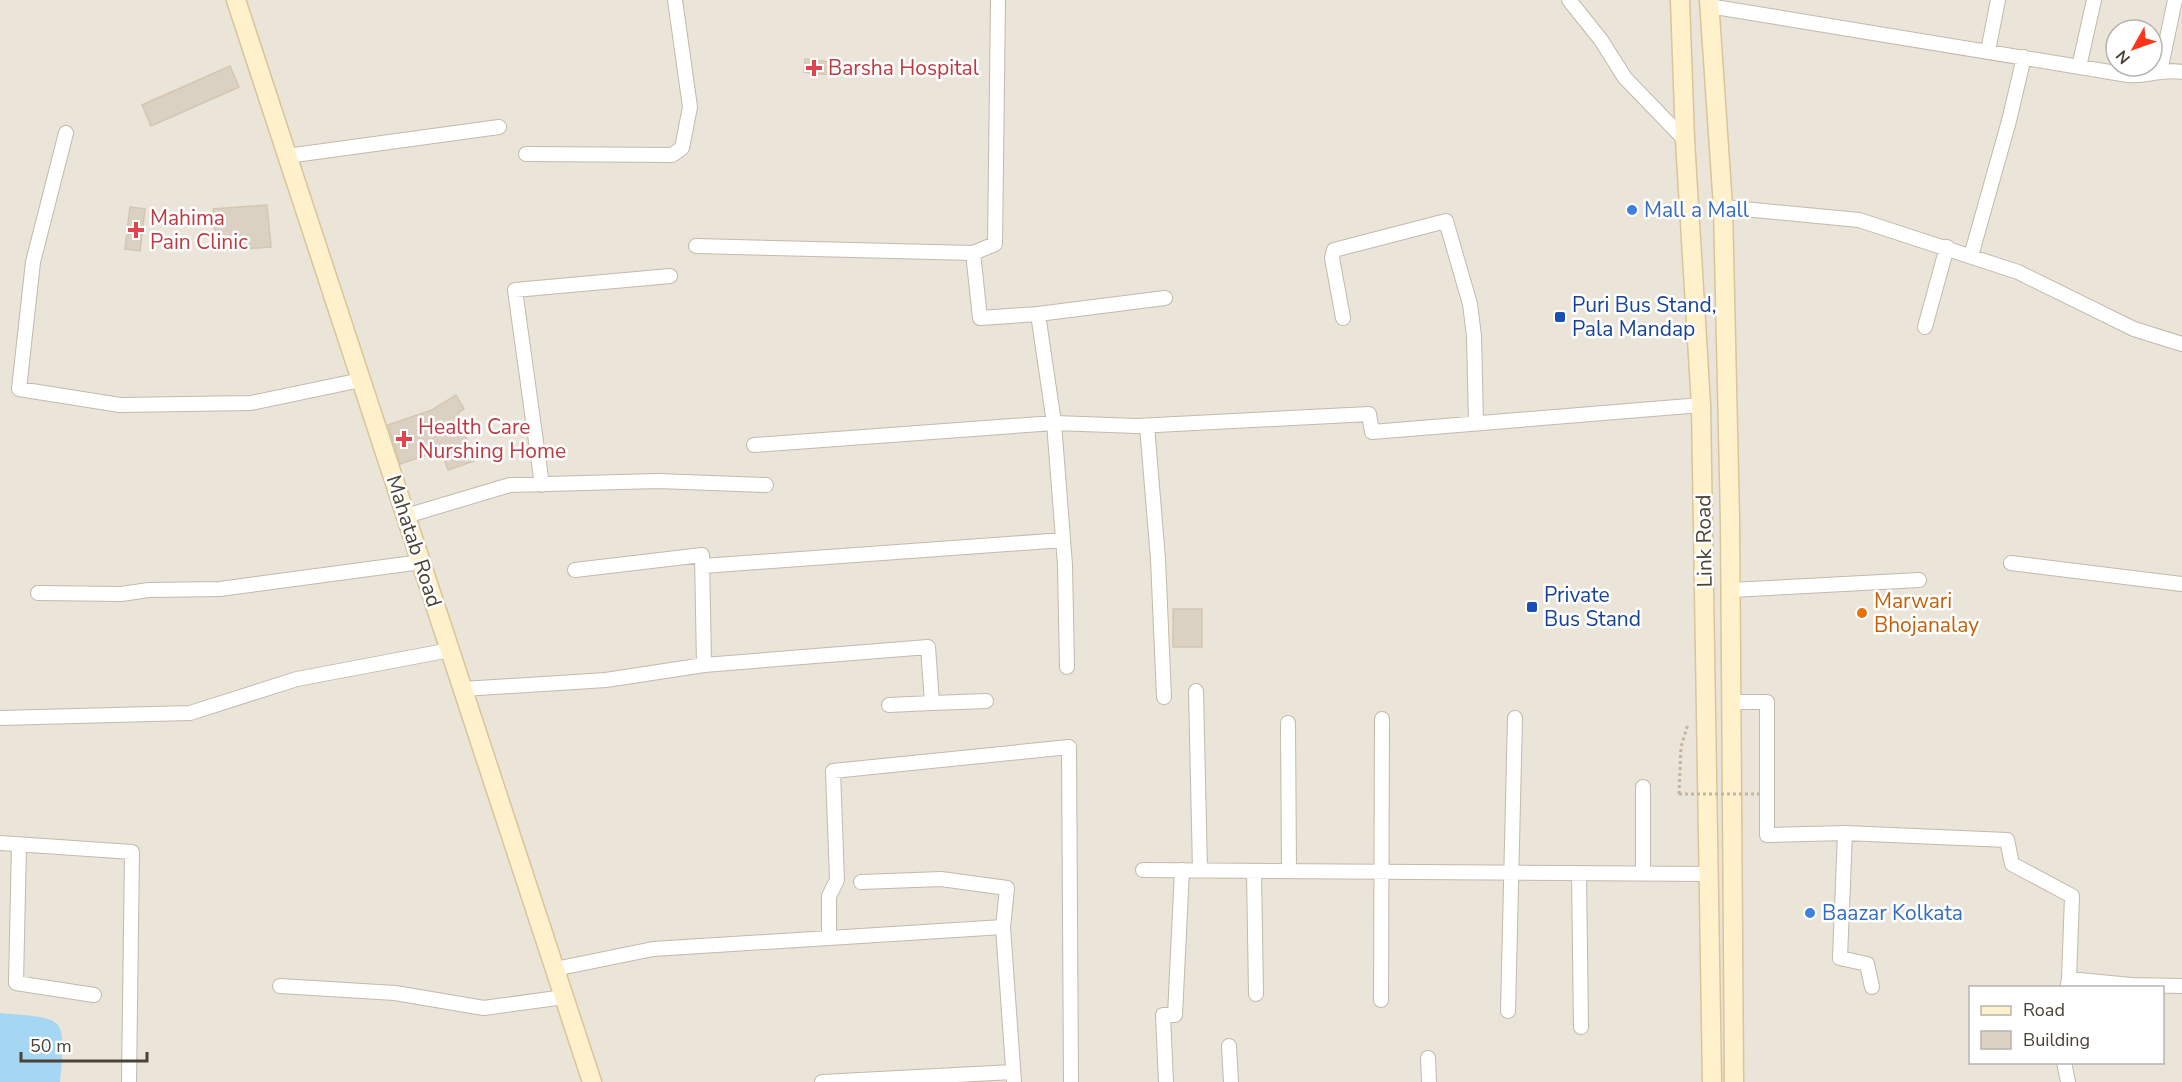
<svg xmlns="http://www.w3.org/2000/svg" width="2182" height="1082" viewBox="0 0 2182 1082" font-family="'Nunito Sans',sans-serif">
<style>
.residential{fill:#eae4d9;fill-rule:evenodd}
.water{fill:#a5d6f4}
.building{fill:#dbd1c2;stroke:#d4c6b2;stroke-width:1.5}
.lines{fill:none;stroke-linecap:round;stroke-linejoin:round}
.street-casing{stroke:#c2baac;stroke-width:16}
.secondary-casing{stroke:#d8c599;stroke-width:21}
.path{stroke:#c5b59d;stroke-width:3;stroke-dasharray:3 3;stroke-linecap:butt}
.street{stroke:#fff;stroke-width:14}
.secondary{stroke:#fff1cc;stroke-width:18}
.path-bridge{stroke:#c5b59d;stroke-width:3;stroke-dasharray:3 3;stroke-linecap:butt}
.health-dot{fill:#e0444e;stroke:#fff;stroke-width:2}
.shop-dot{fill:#3f7fe0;stroke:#fff;stroke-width:2}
.transit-dot{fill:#1a4fb4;stroke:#fff;stroke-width:2}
.food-dot{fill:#e8710a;stroke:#fff;stroke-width:2}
.labels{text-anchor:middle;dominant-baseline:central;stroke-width:5;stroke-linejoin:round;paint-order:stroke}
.health-label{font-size:21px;fill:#be3a42;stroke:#fff;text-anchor:start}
.shop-label{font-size:21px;fill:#366cbe;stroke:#fff;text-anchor:start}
.transit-label{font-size:21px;fill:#164399;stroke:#fff;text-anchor:start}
.street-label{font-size:21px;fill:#4b4338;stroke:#fff}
.food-label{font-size:21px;fill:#c56008;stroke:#fff;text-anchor:start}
</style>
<rect width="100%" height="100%" fill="#f6f2eb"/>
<path class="residential" d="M0,0H2182V1082H0ZM2116,30H2152V66H2116ZM1970,988H2162V1062H1970Z"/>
<path class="water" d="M0,1013C66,1019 66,1014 60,1082H0Z"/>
<path class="building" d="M805,59L830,62V75L804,72Z
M230,66L239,87L151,126L142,105Z
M267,205L271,247L216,251L213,209Z
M130,207L145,209L140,251L125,249Z
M456,395L464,409L458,413L474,461L448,470L441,450L400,464L388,425L432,410Z
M1173,609H1202V647H1173Z"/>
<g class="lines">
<defs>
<path id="street" d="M1569,0L1601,40L1625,78L1685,140
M1709,6L2128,75C2147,77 2163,68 2182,72
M1988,51L1998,0
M2079,67L2094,0
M2160,71L2175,0
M66,133L33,262L19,389L120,405L251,403L361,380
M526,154L672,155L682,148L690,107L675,0
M287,156L499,127
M1723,207L1859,220L2018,272L2134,329L2182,344
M696,246L973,253L980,318L1038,314L1054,423L1065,565L1067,667
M973,253L995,244L998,0
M1971,256L2009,121L2024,57
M1038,314L1165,298
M1343,318L1332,258L1334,250L1446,221L1470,304L1474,336L1476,423
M1925,327L1947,247
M1147,426L1158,559L1164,697
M754,445L1054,423L1137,426L1369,414L1372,432L1701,405
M542,485L515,290L670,276
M406,516L510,485L658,481L766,485
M2011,563L2182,584
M703,566L1063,540
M1731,590L1919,580
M38,593L121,594L149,590L220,589L421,562
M704,665L928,647L932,703L889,705
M463,689L606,680L704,665L702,555L575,570
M1196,691L1200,870
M1731,702H1767V835L1845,833L2007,840L2012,864L2072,896L2069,979
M932,703L986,701
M0,718L190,713L297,679L450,650
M1288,723L1289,871
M1845,833L1840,958L1867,964L1872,987
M0,843L132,852L129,1082
M19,844L16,983L94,995
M1143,870L1709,874
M1254,871L1256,994
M1579,874L1581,1027
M1643,874V787
M861,882L941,879L1007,888L1003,927
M829,938V896L837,880L833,771L1069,747L1071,1082
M555,969L653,949L1003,927L1014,1082
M2068,985L2069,979L2131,985L2182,986
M280,986L395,993L484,1008L564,997
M1381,1000L1382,719
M1508,1011L1515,718
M1229,1046L1231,1082
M1428,1058L1429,1082
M2064,1062L2068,1082
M822,1082L1013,1072
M1166,1082L1163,1015H1175L1182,870"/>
<path id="secondary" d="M236,0L592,1082
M1680,0L1685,140L1701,405L1712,1082
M1709,0L1723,207L1730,520L1734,1082"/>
</defs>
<use href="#street" class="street-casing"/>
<use href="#secondary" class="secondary-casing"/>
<path class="path" d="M1679,794L1681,747L1688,724"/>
<use href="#street" class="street"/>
<use href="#secondary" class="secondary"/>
<path class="path-bridge" d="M1679,794H1759"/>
</g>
<g class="health-dot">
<path d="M811 59h6v6h6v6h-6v6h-6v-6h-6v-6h6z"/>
<path d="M133 221h6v6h6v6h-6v6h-6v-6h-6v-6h6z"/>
<path d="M401 430h6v6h6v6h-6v6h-6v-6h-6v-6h6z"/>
</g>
<g class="shop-dot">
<circle cx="1632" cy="210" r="6"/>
<circle cx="1810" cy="913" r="6"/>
</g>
<g class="transit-dot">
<rect x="1554" y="311" width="12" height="12" rx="3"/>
<rect x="1526" y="601" width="12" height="12" rx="3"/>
</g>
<circle class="food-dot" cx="1862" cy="613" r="6"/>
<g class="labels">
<g class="health-label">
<text x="828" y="68">Barsha Hospital</text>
<text x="150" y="218">Mahima<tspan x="150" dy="24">Pain Clinic</tspan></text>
<text x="418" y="427">Health Care<tspan x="418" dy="24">Nurshing Home</tspan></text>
</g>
<g class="shop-label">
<text x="1644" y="210">Mall a Mall</text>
<text x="1822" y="913">Baazar Kolkata</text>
</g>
<g class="transit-label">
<text x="1572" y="305">Puri Bus Stand,<tspan x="1572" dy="24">Pala Mandap</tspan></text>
<text x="1544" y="595">Private<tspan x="1544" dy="24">Bus Stand</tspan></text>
</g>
<g class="street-label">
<text transform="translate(414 541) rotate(72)">Mahatab Road</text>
<text transform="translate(1704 541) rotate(-91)">Link Road</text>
</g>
<g class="food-label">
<text x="1874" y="601">Marwari<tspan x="1874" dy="24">Bhojanalay</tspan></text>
</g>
</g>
<rect x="1969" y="986" width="195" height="78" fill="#ffffff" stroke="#b7b4af" stroke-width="1.5"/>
<rect x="1981" y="1006" width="30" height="9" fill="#fff1cc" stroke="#b7b4af" stroke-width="1.5"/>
<text x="2023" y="1016" font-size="18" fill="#4b4338">Road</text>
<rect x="1981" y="1031" width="30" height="18" fill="#dbd1c2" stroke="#b7b4af" stroke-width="1.5"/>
<text x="2023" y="1046" font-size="18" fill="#4b4338">Building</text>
<g transform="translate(2134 48) rotate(230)"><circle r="28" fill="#ffffff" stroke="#b7b4af" stroke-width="1.5"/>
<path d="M0-4.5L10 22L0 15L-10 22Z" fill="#ff3419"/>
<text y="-9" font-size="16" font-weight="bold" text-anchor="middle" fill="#4b4338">N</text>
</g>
<path d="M21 1052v9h126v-9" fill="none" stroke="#4b4338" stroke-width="3"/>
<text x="30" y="1052" font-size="18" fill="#4b4338" stroke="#ffffff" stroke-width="4.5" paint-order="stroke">50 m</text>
</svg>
